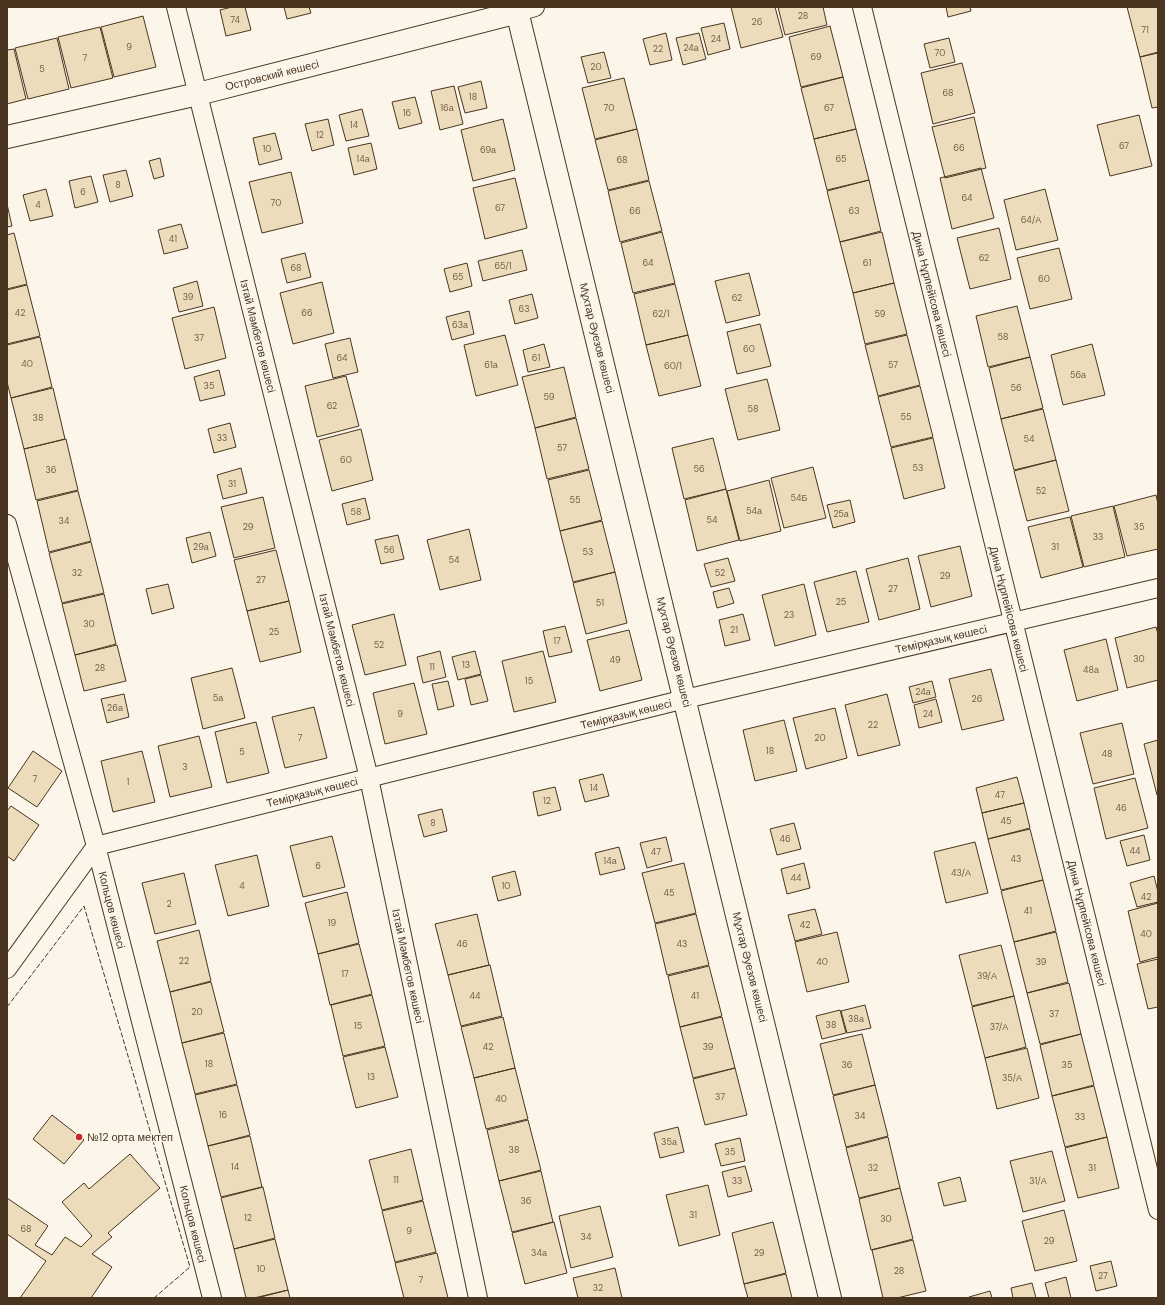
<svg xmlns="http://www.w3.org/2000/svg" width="1165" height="1305" viewBox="0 0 1165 1305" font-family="'DM Sans',sans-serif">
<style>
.building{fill:#ecdcbc;stroke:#4a3520}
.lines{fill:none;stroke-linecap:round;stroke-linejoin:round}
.street-casing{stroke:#4a3520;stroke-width:20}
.secondary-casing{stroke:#4a3520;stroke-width:24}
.street{stroke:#fbf6e9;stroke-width:18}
.secondary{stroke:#fbf6e9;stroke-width:22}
.fence{stroke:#4a3520;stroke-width:1;stroke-dasharray:5 2;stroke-linecap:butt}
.poi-dot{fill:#c62828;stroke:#fbf6e9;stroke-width:1.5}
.labels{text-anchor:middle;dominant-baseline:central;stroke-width:3;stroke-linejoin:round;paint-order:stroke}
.number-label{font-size:9px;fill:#725f47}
.street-label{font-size:11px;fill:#4a3520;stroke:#fbf6e9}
.poi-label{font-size:11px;fill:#4a3520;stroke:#fbf6e9;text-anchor:start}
</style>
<rect width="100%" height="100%" fill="#fbf6e9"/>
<path class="building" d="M232,7H245L251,30L226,36L220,10Z
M284,7H309L311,13L287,19Z
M731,7H775L783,37L741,48Z
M778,7H823L827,25L785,35Z
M946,7H970L971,11L948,17Z
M1127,7H1158V52L1140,57Z
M143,16L156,67L114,77L101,27Z
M724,23L730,49L708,55L701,28Z
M830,26L843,77L801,87L789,37Z
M100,27L113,78L71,88L58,37Z
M666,33L672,60L650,65L643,39Z
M699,33L706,59L683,65L676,38Z
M57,38L69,89L28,99L15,48Z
M949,38L955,62L930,68L924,44Z
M14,49L26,99L7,104V50Z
M604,52L611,78L588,83L581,57Z
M1158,53V107L1152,108L1140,57Z
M962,63L975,113L933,124L921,73Z
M843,77L856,129L814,139L801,88Z
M624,78L637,129L595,139L582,88Z
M481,81L487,108L465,113L458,87Z
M454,86L463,124L440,130L431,91Z
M415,97L422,123L399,129L392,102Z
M362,109L369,136L346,141L339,115Z
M1139,115L1152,166L1110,176L1097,125Z
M974,117L986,168L945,178L932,127Z
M328,119L334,145L312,151L305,124Z
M503,119L515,170L473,181L461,130Z
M637,129L649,180L608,190L595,140Z
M856,129L869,180L827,190L814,139Z
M275,133L282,159L259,165L253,138Z
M371,143L377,169L354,175L348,148Z
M160,158L164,176L154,179L149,161Z
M981,168L994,218L952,229L940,178Z
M126,170L133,196L110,202L103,175Z
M291,172L303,223L262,233L249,182Z
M91,176L98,202L75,208L69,181Z
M515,178L527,228L485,239L473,188Z
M869,180L881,231L840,242L827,191Z
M649,181L662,231L620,242L608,191Z
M46,189L53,216L30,221L23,195Z
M1045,189L1058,240L1016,250L1004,200Z
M7,204L12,226L7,227Z
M181,224L188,248L164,254L158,230Z
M999,228L1011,279L970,289L957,238Z
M662,232L675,283L633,293L621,243Z
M882,232L894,283L853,293L840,242Z
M14,233L27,284L7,289V235Z
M1059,248L1072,299L1030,309L1017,258Z
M522,250L527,270L483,281L478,261Z
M305,253L311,277L287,283L281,259Z
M467,263L472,286L450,292L444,269Z
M749,273L760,315L726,323L715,281Z
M197,281L203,306L179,312L173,288Z
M322,282L334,333L293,344L280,293Z
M894,283L907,334L865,344L853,293Z
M675,284L688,335L646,345L634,294Z
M27,285L40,336L7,344V290Z
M532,294L538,318L515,324L509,300Z
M1017,306L1030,357L988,367L976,316Z
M214,307L226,358L185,369L172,318Z
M469,311L474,334L452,340L446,317Z
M760,324L771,366L737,374L727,332Z
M505,335L518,385L476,396L464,345Z
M688,335L701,386L659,396L646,345Z
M907,335L920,385L878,396L865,345Z
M40,337L52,387L11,398L7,382V345Z
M350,338L358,372L333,378L325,344Z
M544,344L550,367L528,372L523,350Z
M1092,344L1105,395L1063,405L1051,355Z
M1030,357L1043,408L1001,419L989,368Z
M564,367L576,417L535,428L522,377Z
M219,370L225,395L200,401L194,377Z
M346,376L359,426L317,437L305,386Z
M767,379L780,430L738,440L725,389Z
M920,386L933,437L891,447L878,397Z
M53,388L65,439L24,449L11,398Z
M1043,409L1056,460L1014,470L1001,419Z
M576,418L589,469L547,479L535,428Z
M230,423L236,447L214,453L208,429Z
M361,429L373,480L332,491L319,440Z
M713,438L726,489L684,499L672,448Z
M933,438L945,488L904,499L891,448Z
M66,439L78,490L36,500L24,449Z
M1056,460L1069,511L1027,521L1014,471Z
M813,467L826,518L784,528L771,478Z
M241,468L247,493L223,499L217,475Z
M589,470L602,520L560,531L548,480Z
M769,480L781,531L740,541L727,491Z
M726,489L739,540L697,551L685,500Z
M78,491L91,541L49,552L37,501Z
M1156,495L1158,504V549L1127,556L1114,506Z
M263,497L275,548L234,558L221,507Z
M365,498L370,519L347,525L342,504Z
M850,500L855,522L833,528L827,505Z
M1113,506L1125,557L1084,567L1071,516Z
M1070,517L1083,567L1041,578L1028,527Z
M602,521L615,572L573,582L560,531Z
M469,529L481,580L440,590L427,540Z
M210,532L216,556L192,563L186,538Z
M398,535L404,559L381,564L375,540Z
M91,542L104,593L62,603L49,553Z
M960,546L972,596L931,607L918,556Z
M276,550L289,601L247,611L234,560Z
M728,558L735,581L711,587L704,564Z
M908,558L920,609L879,620L866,569Z
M856,571L869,622L827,632L814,582Z
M615,572L627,623L586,634L573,583Z
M168,584L174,608L152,614L146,589Z
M804,584L816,635L775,646L762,595Z
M729,588L734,603L717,608L713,592Z
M104,594L116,644L75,655L62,604Z
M289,601L301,652L260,662L247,611Z
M394,614L406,665L365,675L352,625Z
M743,614L750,640L725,646L719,620Z
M565,626L572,652L549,657L543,631Z
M1156,627L1158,634V680L1127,688L1115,638Z
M629,630L642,680L600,691L587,640Z
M1106,639L1118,690L1077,701L1064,650Z
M117,645L126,681L84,691L75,655Z
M440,651L446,677L423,683L417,657Z
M475,651L481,674L458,680L452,657Z
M543,651L556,702L514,712L502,661Z
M232,668L245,718L203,729L191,678Z
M991,669L1004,720L962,730L949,679Z
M481,675L488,701L471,705L465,679Z
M448,681L454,706L438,710L432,684Z
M932,681L936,697L913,703L909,687Z
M414,683L427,734L385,744L373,693Z
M124,694L129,717L107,723L101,699Z
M887,694L900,745L858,756L845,705Z
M936,699L942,722L919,728L914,705Z
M314,707L327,758L285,768L272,717Z
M835,708L847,758L806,769L793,718Z
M784,720L797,771L755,781L743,730Z
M256,722L269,773L227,783L215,732Z
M1122,723L1134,774L1093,784L1080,733Z
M199,736L212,787L170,797L158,746Z
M1158,740V794L1157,795L1144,744Z
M33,751L62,771L37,807L8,788Z
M142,751L155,802L113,812L101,761Z
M603,774L609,796L585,802L579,780Z
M1017,777L1024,803L982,813L976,788Z
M1135,778L1148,828L1106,839L1094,788Z
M555,787L561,810L538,816L533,792Z
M1024,803L1030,828L988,839L982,813Z
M11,806L39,825L14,861L7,856V811Z
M442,809L447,831L424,837L418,815Z
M794,823L801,849L777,855L770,829Z
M1030,829L1043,880L1001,890L988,839Z
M1144,835L1150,860L1127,866L1120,841Z
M332,836L345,887L303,897L290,846Z
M666,837L672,861L647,868L640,843Z
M975,842L988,893L946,903L934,852Z
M619,847L625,869L600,875L595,853Z
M257,855L269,906L228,916L215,865Z
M684,863L696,913L655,923L642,873Z
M804,863L810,888L787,894L781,869Z
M515,871L521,895L498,901L492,877Z
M184,873L196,924L155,934L142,883Z
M1154,876L1158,892V902L1137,907L1130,883Z
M1043,880L1056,931L1014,942L1001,891Z
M347,892L359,943L318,954L305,903Z
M1158,903V957L1140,962L1128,911Z
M815,909L822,934L795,941L788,915Z
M477,914L489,965L448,975L435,924Z
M696,914L709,965L667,975L655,924Z
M199,930L211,981L170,992L157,941Z
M837,932L849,982L807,992L795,942Z
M1056,932L1068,982L1027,993L1014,942Z
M359,944L372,994L330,1005L318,954Z
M1001,945L1014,996L972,1006L959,955Z
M1158,959V1007L1148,1009L1137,964Z
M490,965L502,1016L461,1026L448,975Z
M709,966L722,1016L680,1027L668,976Z
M211,982L224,1032L182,1043L170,992Z
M1069,983L1081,1034L1040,1044L1027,993Z
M372,995L385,1046L343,1056L331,1005Z
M1014,996L1026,1047L985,1058L972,1007Z
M865,1005L871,1028L847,1033L841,1011Z
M840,1010L846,1033L822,1039L816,1016Z
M503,1017L515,1068L474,1078L461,1027Z
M722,1017L735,1068L693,1078L680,1027Z
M224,1033L237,1084L195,1094L182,1043Z
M862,1034L875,1085L833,1095L820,1044Z
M1081,1034L1094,1085L1052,1096L1040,1045Z
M385,1047L398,1097L356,1108L343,1057Z
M1027,1048L1039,1098L997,1109L985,1058Z
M515,1068L528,1119L486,1129L474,1078Z
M735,1068L747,1115L705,1125L693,1079Z
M237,1085L250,1135L208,1146L195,1095Z
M875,1085L888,1136L846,1147L833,1096Z
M1094,1086L1107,1137L1065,1147L1052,1096Z
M52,1115L84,1140L64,1164L33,1139Z
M528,1120L541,1170L499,1181L487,1130Z
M678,1127L684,1152L660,1158L654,1133Z
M250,1136L262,1187L221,1197L208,1146Z
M888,1137L900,1188L859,1198L846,1148Z
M1107,1137L1119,1188L1078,1198L1065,1148Z
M740,1138L745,1161L721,1166L715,1144Z
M411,1149L423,1200L382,1210L369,1160Z
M1052,1151L1065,1201L1023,1212L1010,1161Z
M130,1154L160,1188L108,1233L112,1237L92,1254L112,1267L91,1298H20L46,1261L7,1234V1198L48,1226L35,1245L52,1255L65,1237L81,1247L92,1236L62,1202L84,1183L89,1189Z
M745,1166L752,1191L728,1197L722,1172Z
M541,1171L553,1222L512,1232L499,1181Z
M960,1177L966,1201L944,1206L938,1183Z
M708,1185L720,1235L679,1246L666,1195Z
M263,1187L275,1238L234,1249L221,1198Z
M900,1188L913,1239L871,1250L859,1199Z
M423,1201L436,1252L395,1262L382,1211Z
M600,1206L613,1257L571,1268L559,1216Z
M1064,1210L1077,1261L1035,1271L1022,1221Z
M554,1222L567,1273L525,1284L512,1233Z
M773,1222L786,1273L744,1284L732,1233Z
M275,1239L288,1290L254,1298H246L234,1249Z
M913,1240L926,1291L897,1298H883L872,1250Z
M437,1253L448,1298H404L395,1263Z
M1111,1261L1117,1286L1096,1291L1090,1266Z
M615,1268L622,1298H578L573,1278Z
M786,1274L792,1298H748L744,1284Z
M1066,1277L1071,1298H1049L1045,1283Z
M1032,1283L1036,1298H1013L1011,1288Z
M288,1290L290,1298H257Z
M990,1291L992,1298H969V1297Z"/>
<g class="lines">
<defs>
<path id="street" d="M176,7L369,778L478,1298
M862,7L1158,1210
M518,12L535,7
M7,524L96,846L212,1298
M7,969L96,846L685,699L1158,588"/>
<path id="secondary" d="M516,7L830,1298
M7,137L198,94L518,12"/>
</defs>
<use href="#street" class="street-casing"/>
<use href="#secondary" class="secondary-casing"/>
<use href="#street" class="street"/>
<use href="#secondary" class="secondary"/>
<path class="fence" d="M7,1007L84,906L190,1267L154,1298"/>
</g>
<circle class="poi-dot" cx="79" cy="1137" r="4"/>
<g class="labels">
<g class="number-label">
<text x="803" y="16">28</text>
<text x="235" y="20">74</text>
<text x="757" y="22">26</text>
<text x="1145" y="30">71</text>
<text x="716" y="39">24</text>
<text x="129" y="47">9</text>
<text x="691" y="48">24а</text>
<text x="658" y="49">22</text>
<text x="940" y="53">70</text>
<text x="816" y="57">69</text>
<text x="85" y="58">7</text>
<text x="596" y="67">20</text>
<text x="42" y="69">5</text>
<text x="948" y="93">68</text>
<text x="473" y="97">18</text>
<text x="447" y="108">16а</text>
<text x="609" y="108">70</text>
<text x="829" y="108">67</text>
<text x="407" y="113">16</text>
<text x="354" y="125">14</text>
<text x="320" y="135">12</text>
<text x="1124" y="146">67</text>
<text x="959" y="148">66</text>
<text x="267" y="149">10</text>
<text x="488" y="150">69а</text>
<text x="363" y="159">14а</text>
<text x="841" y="159">65</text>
<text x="622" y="160">68</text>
<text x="118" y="185">8</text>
<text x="83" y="192">6</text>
<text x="967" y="198">64</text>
<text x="276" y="203">70</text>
<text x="38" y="205">4</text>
<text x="500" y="208">67</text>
<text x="635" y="211">66</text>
<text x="854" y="211">63</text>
<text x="1031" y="220">64/А</text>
<text x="173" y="239">41</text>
<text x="984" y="258">62</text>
<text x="648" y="263">64</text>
<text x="867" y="263">61</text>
<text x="503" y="266">65/1</text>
<text x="296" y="268">68</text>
<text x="458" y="277">65</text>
<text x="1044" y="279">60</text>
<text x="188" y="297">39</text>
<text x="737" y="298">62</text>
<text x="524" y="309">63</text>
<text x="20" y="313">42</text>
<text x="307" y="313">66</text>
<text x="661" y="314">62/1</text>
<text x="880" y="314">59</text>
<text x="460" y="325">63а</text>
<text x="1003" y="337">58</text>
<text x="199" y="338">37</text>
<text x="749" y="349">60</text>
<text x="342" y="358">64</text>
<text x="536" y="358">61</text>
<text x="27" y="364">40</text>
<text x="491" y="365">61а</text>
<text x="893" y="365">57</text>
<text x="673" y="366">60/1</text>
<text x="1078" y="375">56а</text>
<text x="209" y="386">35</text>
<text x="1016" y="388">56</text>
<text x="549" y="397">59</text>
<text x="332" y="406">62</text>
<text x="753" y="409">58</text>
<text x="906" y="417">55</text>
<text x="38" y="418">38</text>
<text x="222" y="438">33</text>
<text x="1029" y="439">54</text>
<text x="562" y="448">57</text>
<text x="346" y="460">60</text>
<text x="918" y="468">53</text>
<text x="699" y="469">56</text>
<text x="51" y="470">36</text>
<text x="232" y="484">31</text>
<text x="1041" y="491">52</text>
<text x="799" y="498">54Б</text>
<text x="575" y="500">55</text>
<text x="754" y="511">54а</text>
<text x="356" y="512">58</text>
<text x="841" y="514">25а</text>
<text x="712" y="520">54</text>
<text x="64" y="521">34</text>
<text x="248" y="527">29</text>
<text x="1139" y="527">35</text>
<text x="1098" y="537">33</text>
<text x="201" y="547">29а</text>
<text x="1055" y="547">31</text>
<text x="389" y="550">56</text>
<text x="588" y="552">53</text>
<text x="454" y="560">54</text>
<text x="77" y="573">32</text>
<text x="720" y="573">52</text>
<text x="945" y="576">29</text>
<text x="261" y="580">27</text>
<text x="893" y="589">27</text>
<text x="841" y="602">25</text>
<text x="600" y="603">51</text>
<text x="789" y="615">23</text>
<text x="89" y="624">30</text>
<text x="734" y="630">21</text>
<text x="274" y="632">25</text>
<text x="557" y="641">17</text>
<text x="379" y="645">52</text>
<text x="1139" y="659">30</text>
<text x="615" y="660">49</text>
<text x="466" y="665">13</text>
<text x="432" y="667">11</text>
<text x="100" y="668">28</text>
<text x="1091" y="670">48а</text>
<text x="529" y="681">15</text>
<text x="923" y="692">24а</text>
<text x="218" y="698">5а</text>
<text x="977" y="699">26</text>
<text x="115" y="708">26а</text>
<text x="400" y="714">9</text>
<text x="928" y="714">24</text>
<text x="873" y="725">22</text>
<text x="300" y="738">7</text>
<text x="820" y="738">20</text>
<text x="770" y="751">18</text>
<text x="242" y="752">5</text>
<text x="1107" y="754">48</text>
<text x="185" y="767">3</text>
<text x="35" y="779">7</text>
<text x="128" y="782">1</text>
<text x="594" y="788">14</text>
<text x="1000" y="795">47</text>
<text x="547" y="801">12</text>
<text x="1121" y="808">46</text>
<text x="1006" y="821">45</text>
<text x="433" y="823">8</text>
<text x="785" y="839">46</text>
<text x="1135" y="851">44</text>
<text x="656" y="852">47</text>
<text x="1016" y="859">43</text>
<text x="610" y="861">14а</text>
<text x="318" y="866">6</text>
<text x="961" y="873">43/А</text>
<text x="796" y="878">44</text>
<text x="242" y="886">4</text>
<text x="506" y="886">10</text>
<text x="669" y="893">45</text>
<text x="1146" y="897">42</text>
<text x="169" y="904">2</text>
<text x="1028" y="911">41</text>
<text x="332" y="923">19</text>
<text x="805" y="925">42</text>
<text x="1146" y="934">40</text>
<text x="462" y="944">46</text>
<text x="682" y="944">43</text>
<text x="184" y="961">22</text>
<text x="822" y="962">40</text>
<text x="1041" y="962">39</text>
<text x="345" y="974">17</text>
<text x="987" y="976">39/А</text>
<text x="475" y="996">44</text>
<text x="695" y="996">41</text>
<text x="197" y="1012">20</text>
<text x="1054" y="1014">37</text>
<text x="856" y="1019">38а</text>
<text x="831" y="1025">38</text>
<text x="358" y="1026">15</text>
<text x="999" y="1027">37/А</text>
<text x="488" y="1047">42</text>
<text x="708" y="1047">39</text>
<text x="209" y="1064">18</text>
<text x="847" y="1065">36</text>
<text x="1067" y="1065">35</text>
<text x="371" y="1077">13</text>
<text x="1012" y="1078">35/А</text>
<text x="720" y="1097">37</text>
<text x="501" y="1099">40</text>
<text x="223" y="1115">16</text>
<text x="860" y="1116">34</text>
<text x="1080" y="1117">33</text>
<text x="669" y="1142">35а</text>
<text x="514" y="1150">38</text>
<text x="730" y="1152">35</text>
<text x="235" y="1167">14</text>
<text x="873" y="1168">32</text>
<text x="1092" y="1168">31</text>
<text x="396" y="1180">11</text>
<text x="737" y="1181">33</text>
<text x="1038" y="1181">31/А</text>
<text x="526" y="1201">36</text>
<text x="693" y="1215">31</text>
<text x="248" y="1218">12</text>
<text x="886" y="1219">30</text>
<text x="26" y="1229">68</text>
<text x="409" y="1231">9</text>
<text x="586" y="1237">34</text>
<text x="1049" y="1241">29</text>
<text x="539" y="1253">34а</text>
<text x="759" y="1253">29</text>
<text x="261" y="1269">10</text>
<text x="899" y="1271">28</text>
<text x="1103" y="1276">27</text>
<text x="421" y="1280">7</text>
<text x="598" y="1288">32</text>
</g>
<g class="street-label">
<text transform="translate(272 75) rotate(-14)">Островский көшесі</text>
<text transform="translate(932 294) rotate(76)">Дина Нұрпейісова көшесі</text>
<text transform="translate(258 336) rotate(76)">Ізтай Мәмбетов көшесі</text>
<text transform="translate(597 338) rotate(76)">Мұхтар Әуезов көшесі</text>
<text transform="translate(1009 609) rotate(76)">Дина Нұрпейісова көшесі</text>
<text transform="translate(941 639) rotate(-13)">Темірқазық көшесі</text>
<text transform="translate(337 650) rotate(76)">Ізтай Мәмбетов көшесі</text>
<text transform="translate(674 652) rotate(76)">Мұхтар Әуезов көшесі</text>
<text transform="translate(626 714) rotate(-14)">Темірқазық көшесі</text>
<text transform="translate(312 792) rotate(-14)">Темірқазық көшесі</text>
<text transform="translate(112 910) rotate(76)">Кольцов көшесі</text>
<text transform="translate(1087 923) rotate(76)">Дина Нұрпейісова көшесі</text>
<text transform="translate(408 966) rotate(78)">Ізтай Мәмбетов көшесі</text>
<text transform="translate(750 967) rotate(76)">Мұхтар Әуезов көшесі</text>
<text transform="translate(193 1224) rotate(76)">Кольцов көшесі</text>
</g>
<g class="poi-label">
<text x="87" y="1137">№12 орта мектеп</text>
</g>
</g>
<rect width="1165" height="1305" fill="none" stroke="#4a3520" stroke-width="16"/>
</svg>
